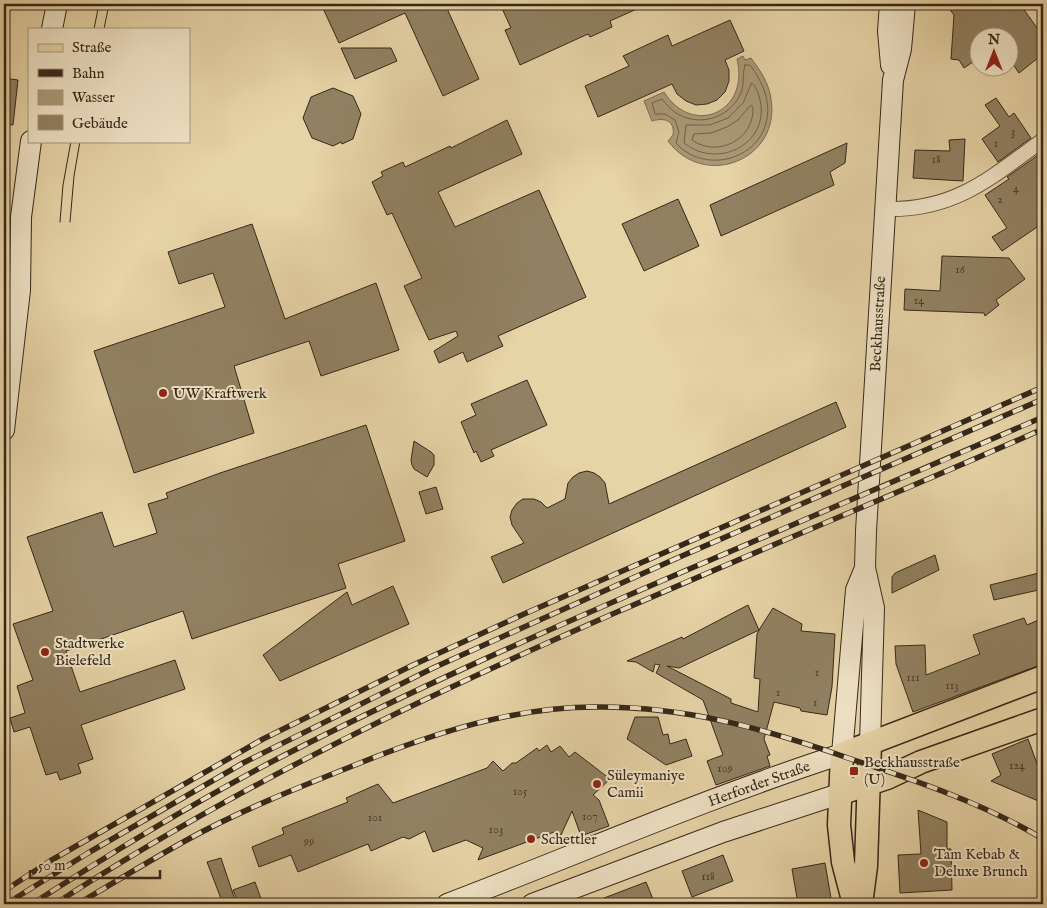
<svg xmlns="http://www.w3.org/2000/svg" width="1047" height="908" viewBox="0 0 1047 908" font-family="'IM FELL English',serif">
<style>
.water{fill:#aa9976;stroke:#7b6c51}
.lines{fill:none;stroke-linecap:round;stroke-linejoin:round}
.shore{stroke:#706048;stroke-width:1}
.building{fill:#918162;stroke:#352819;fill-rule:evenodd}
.street-casing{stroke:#61533c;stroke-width:16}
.secondary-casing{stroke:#352819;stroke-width:22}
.primary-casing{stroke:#352819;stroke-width:25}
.street{stroke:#efe2c5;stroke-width:14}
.secondary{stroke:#efe2c5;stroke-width:20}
.primary{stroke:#e6d3a6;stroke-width:22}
.tram{stroke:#352819;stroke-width:1}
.rail-casing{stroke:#352819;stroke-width:5.5}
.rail{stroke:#efe2c5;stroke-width:4;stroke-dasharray:11;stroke-linecap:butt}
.poi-dot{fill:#8f2418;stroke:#efe2c5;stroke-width:2}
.labels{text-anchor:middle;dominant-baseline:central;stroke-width:4;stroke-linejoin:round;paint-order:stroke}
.number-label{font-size:12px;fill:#4c3e2b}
.street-label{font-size:15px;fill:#352819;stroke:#efe2c5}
.poi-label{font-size:15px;fill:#352819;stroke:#efe2c5;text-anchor:start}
</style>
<rect width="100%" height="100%" fill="#e6d3a6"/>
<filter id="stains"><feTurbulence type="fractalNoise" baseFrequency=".004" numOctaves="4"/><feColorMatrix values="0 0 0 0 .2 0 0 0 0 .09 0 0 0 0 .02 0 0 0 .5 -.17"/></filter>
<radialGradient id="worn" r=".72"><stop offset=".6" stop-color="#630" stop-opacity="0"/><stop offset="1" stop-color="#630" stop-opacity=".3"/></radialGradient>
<path class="water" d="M743,56L745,60L751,58C760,70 769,83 771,99C781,160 704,190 668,141L673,135C675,121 665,117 652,121L644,101L664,92C692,137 750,113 737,59Z"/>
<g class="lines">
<path class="shore" d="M745,65H750C762,81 772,102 766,123C756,162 702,173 676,143L679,132L675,120L665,114H655L652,103L662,99C666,104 670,109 676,113C698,127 728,119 740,95C745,86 742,74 745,65Z
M752,83C756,86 757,91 759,96C773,142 719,171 684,143L686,125H710L728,118L743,103Z
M752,106L753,108C754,140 717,158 692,140L694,134L711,133L727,127L738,120L749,107Z"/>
</g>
<path class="building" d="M321,4H445L479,79L443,96L405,13L339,43Z
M500,4H648L610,21L612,27L590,37L588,34L520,65L505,30L511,28Z
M946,4H1020L1037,28L1043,23V54L1019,73L1010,60V37L980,35V57L964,68L959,60L951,59L954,15Z
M730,20L744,51L725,60L729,70V81L725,92L717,100L707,104L696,105L686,101L677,94L672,84L598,117L585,86L629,66L623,56L668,35L672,46Z
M341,48H391L397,61L355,79Z
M4,78L18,80L13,125L4,124Z
M333,88L353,96L361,114L353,139L342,144L341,142L333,146L312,138L303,118L311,97Z
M996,98L1009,117L1014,113L1031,138L998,162L982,139L1000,126L985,105Z
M507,120L522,154L438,192L455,227L539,190L586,297L498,336L503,346L467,362L463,352L439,363L434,351L458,336L456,331L429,340L404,286L422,278L392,213L387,215L372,182L383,176L381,172L403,162L405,167L450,146L451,148Z
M965,139L963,181L913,178L915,150L950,151L949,140Z
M847,143L845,163L830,172L834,185L721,236L710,205Z
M1041,153L1043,156V223L1002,251L992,237L1007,228L985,195L1009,179L1007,177Z
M678,199L699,246L644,271L622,224Z
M252,224L285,319L376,283L399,350L321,376L309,341L234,366L254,433L134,473L94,351L225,307L213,273L179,284L168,252Z
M942,256L1009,258L1025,279L996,300L999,305L985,316L984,313L904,310L905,289L940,291Z
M527,380L547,425L491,450L494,456L481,462L476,451L474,453L461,422L476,415L471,404Z
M836,402L846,427L503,583L491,557L524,543L512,525L510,517L512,510L517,503L523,499H534L541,502L547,508L565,499L568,483L573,477L579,473L587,471L594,473L600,477L605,483L609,504Z
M366,425L405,541L338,564L346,588L192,639L183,611L66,651L80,692L175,660L185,689L81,725L93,759L78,764L81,773L60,780L57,772L46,775L30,727L14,732L10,718L25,713L17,686L33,680L13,624L53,611L27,537L102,512L114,547L157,533L148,504L168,498L166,493L220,473Z
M414,441L431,452L434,455V465L427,477L414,469L412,465L411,460Z
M436,487L443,509L426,514L419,492Z
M935,555L939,570L892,593V577L895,573Z
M1043,572V589L994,600L990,585Z
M393,586L409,624L280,681L263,655L347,592L352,605Z
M748,605L759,630L773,608L802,624L801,631L835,634L832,687L827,715L801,711L800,708L774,702L764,739L770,755L767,756L770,766L716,785L707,761L723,755L703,700L656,673L660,665L655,664L653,672L636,662L627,661L682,637L683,639ZM759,630L757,634L754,678L760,679L758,712L731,703V699L667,666L679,668Z
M1024,618L1027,625L1043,618V664L913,712L896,664L895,646L925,645L926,675L980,654L973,635Z
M635,717H658L663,735L668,734L670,744L686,739L692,756L666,765L627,739Z
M1028,739L1043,780V803L991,781L1001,775L992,754Z
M547,745L551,752L560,746L569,757L575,752L610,779L593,795L599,800L609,826L581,836L572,811L561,835L554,832L478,860L483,848L466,840L433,852L425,831L409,839L403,837L371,851L368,844L298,872L291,855L259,867L252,847L284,834L282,828L348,802L346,798L378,784L393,803L487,768L493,761L503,771L512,763H516L537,748L539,751Z
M918,810L947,822V849H951L952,890L900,893L898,855L921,854Z
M723,855L733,881L692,897L682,871Z
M221,858L235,900L223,904L207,862Z
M825,863L832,904H798L792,869Z
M255,882L263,904H239L233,890Z
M646,882L655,904H592L591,903Z"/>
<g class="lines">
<defs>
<path id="street" d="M885,209C955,211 990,178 1043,140"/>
<path id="secondary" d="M890,4L888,31L891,65
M52,29L57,4
M4,430L20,290L21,217L31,141
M870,744L874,608L865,568L866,531L893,80L901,49L905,4
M447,904C578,854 709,797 842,754L856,590L865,568
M532,904L723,832L839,794"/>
<path id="primary" d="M839,794L887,778L921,762L1043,719
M854,904L843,862L839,825L842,754L1043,677
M861,904L866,866L870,744"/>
</defs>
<use href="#street" class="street-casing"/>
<use href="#secondary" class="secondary-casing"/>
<use href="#primary" class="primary-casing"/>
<use href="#street" class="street"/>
<use href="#secondary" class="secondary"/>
<use href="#primary" class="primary"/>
<path class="tram" d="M94,29L99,4
M104,29L109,4
M60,222L63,185L71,141
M70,222L74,176L80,141"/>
<defs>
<path id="rail" d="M4,891L50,861L263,739L413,665L524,614L1043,387
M6,904L88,853L243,763L433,668L675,559L1043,399
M32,904C111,853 191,804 275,760C407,692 543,632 680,573C801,521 922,470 1043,417
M55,904C363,703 709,577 1043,429
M78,904C113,883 149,861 185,841C239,811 297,788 355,765C434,733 515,706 600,707C689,707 765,729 848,758C914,780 983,803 1043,839"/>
</defs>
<use href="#rail" class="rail-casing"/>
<use href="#rail" class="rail"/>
</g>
<g class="poi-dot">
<circle cx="163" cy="393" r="5"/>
<circle cx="45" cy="652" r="5"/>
<rect x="849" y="766" width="10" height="10" rx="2.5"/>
<circle cx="597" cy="784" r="5"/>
<circle cx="531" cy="839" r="5"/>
<circle cx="924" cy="863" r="5"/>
</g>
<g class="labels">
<g class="number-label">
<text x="1013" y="131">3</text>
<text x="996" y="143">1</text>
<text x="936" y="159">18</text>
<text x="1016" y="188">4</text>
<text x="1000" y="199">2</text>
<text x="960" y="269">16</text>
<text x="919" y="300">14</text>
<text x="817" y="672">1</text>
<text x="913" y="677">111</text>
<text x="952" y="685">113</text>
<text x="778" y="692">1</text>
<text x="815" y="702">1</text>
<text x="1017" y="765">124</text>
<text x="725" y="768">109</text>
<text x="520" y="791">105</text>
<text x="590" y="816">107</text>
<text x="375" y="817">101</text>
<text x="496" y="829">103</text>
<text x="309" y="841">99</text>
<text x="708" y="876">118</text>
</g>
<g class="street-label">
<text transform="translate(878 324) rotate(-87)">Beckhausstraße</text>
<text transform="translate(759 784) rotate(-20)">Herforder Straße</text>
</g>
<g class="poi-label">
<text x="173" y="393">UW Kraftwerk</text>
<text x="55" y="643">Stadtwerke<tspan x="55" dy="17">Bielefeld</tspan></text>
<text x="864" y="762">Beckhausstraße<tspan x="864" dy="17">(U)</tspan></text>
<text x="607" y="775">Süleymaniye<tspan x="607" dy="17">Camii</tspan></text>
<text x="541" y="839">Schettler</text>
<text x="934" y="854">Tam Kebab &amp;<tspan x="934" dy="17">Deluxe Brunch</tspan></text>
</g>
</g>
<rect width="1047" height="908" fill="none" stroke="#e6d3a6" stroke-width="20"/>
<rect x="5" y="5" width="1037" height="898" fill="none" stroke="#352819" stroke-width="2.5"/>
<rect x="10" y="10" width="1027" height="888" fill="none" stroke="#352819"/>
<rect x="28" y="28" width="162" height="115" fill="#efe2c5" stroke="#a59880"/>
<rect x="38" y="44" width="25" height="8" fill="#e6d3a6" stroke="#a59880"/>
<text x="72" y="52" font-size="15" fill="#352819">Straße</text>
<rect x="38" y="69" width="25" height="8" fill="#352819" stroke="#a59880"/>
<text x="72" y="78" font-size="15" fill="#352819">Bahn</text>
<rect x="38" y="90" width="25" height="15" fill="#aa9976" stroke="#a59880"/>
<text x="72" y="102" font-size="15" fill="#352819">Wasser</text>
<rect x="38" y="115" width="25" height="15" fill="#918162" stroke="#a59880"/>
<text x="72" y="128" font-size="15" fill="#352819">Gebäude</text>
<g transform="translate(994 52)"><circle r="24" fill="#efe2c5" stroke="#a59880"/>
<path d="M0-4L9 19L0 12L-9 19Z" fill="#8f2418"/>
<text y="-8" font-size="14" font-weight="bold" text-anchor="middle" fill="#352819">N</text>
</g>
<path d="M30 870v8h130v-8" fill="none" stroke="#352819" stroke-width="2.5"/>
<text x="38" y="870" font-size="15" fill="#352819" stroke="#efe2c5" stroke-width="4" paint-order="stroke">50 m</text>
<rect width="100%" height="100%" filter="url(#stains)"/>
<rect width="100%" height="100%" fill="url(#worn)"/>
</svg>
